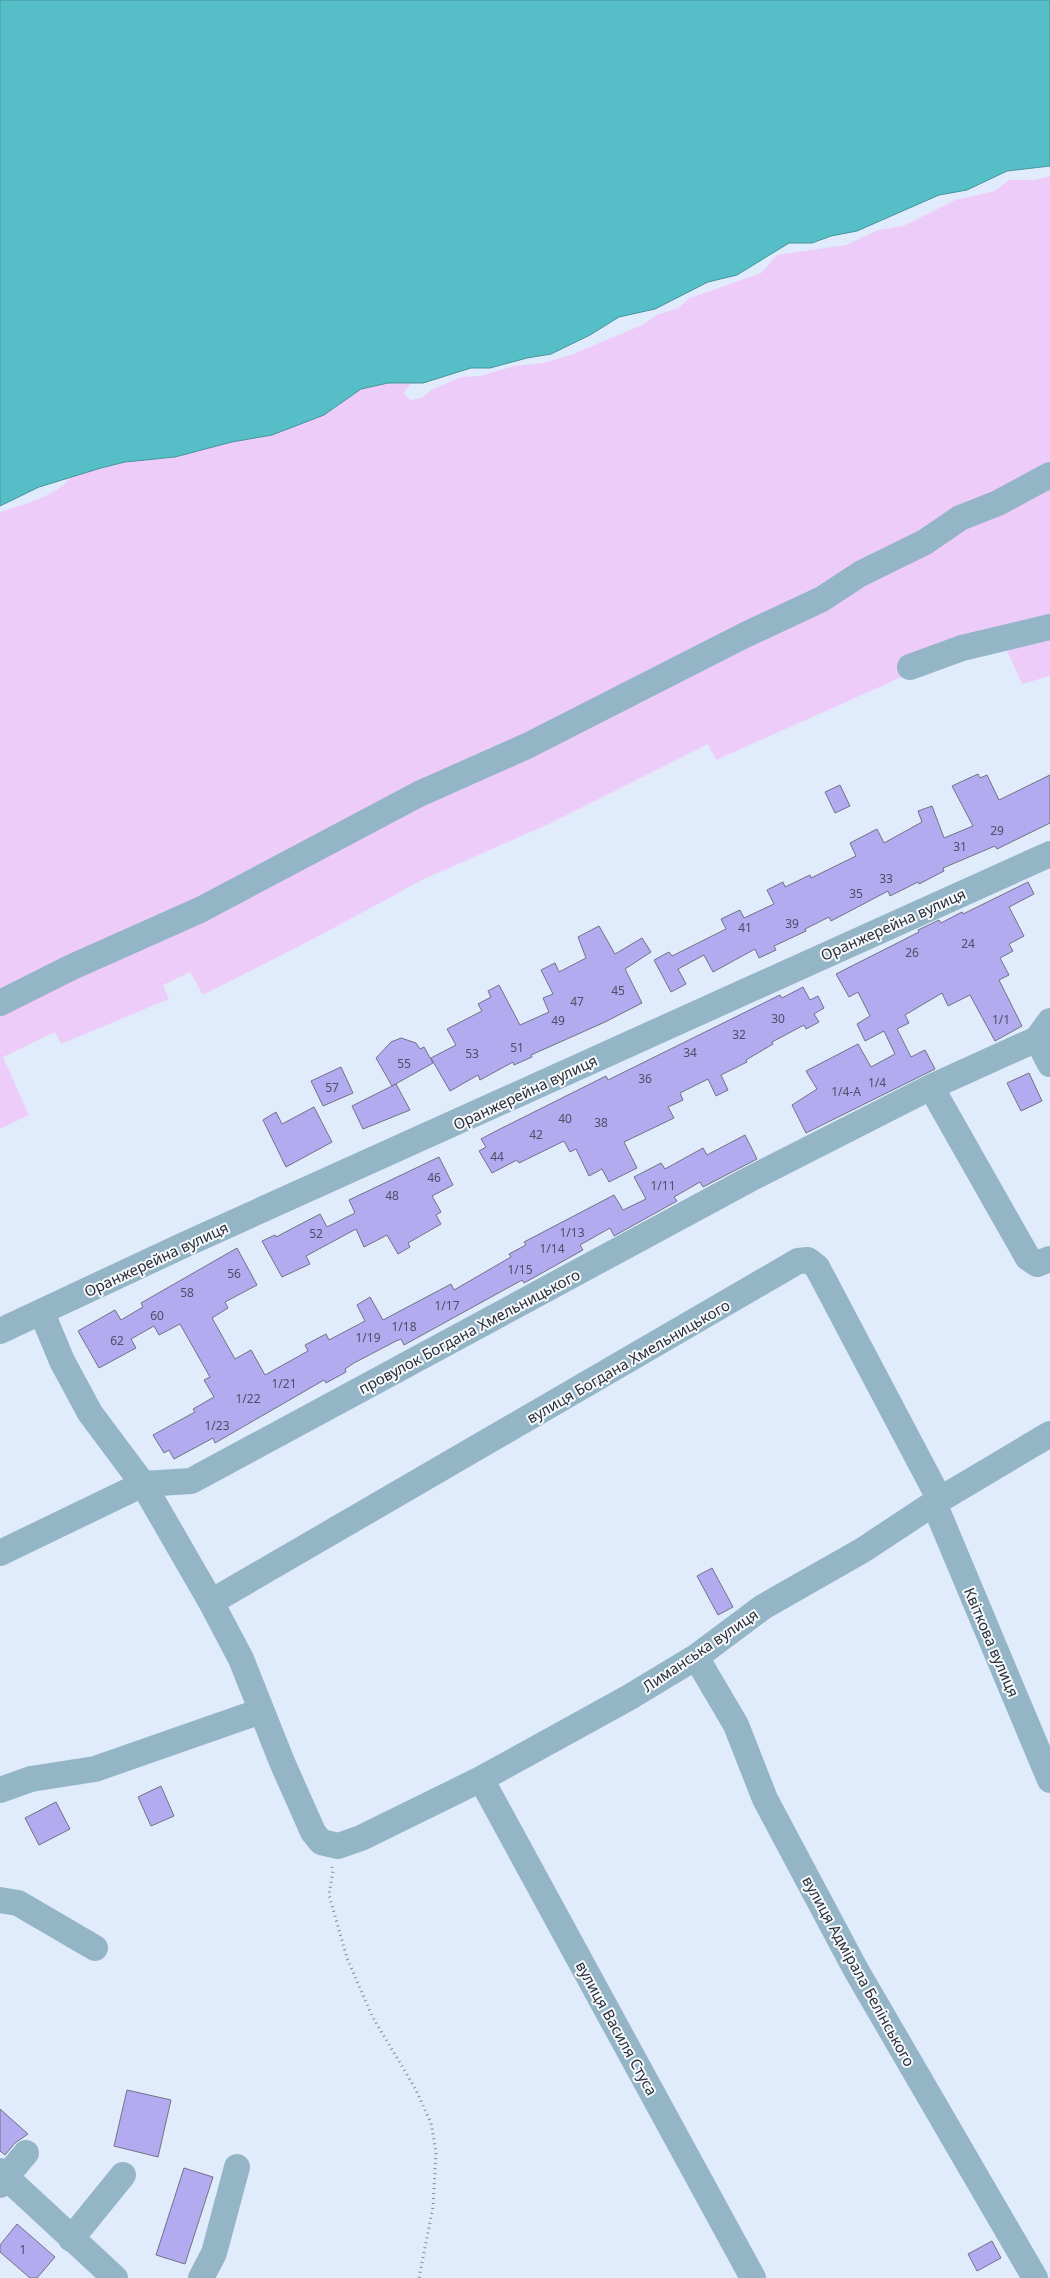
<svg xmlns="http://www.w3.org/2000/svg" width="1050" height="2278" viewBox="0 0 1050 2278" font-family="'Noto Sans',sans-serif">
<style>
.green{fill:#eeccfa}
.water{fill:#55bec6;stroke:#48939b}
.building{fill:#b2abef;stroke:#737186}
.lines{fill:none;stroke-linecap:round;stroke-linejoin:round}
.path{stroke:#838b97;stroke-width:3;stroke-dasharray:1 4;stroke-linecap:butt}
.minor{stroke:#94b5c6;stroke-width:26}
.labels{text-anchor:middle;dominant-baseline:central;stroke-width:4;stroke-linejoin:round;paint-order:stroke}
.number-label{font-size:12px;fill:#4d4f66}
.street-label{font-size:15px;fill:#2b3038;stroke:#f5f8fc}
</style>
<rect width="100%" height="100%" fill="#e0ebfc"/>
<path class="green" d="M1050,176V676L1022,684L1004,644L922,668L716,760L708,744L553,822L424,879L315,938L203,995L190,972L163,985L169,999L61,1044L55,1032L3,1057L29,1115L0,1129V512C19,506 61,495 71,476L125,462L175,457L232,442L272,435L333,410L353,393L361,389L388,383L412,382L403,393L411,400L421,398L433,389L461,377L480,376L514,366L544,363L573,354L642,325L657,315L678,308L690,298L761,273L777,255L846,245L878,230L903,226L955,200L995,191L1009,180H1034Z"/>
<path class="water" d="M0,0H1050V166L1007,171L967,190L939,195L857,231L831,236L812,243H789L737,275L708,282L655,309L619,317L590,335L551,354L527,358L490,368H471L423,383H388L361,389L324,415L272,435L232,442L175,457L125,462L101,468L39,487L0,506Z"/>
<path class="building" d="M978,774L980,778L987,775L999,800L1050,775V823L997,849L995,846L943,868L944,871L919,884L918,882L890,896L888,891L831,921L829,917L805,929L806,931L774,946L776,950L759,958L755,949L713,972L704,955L678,969L686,984L671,992L654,960L669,952L672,956L726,929L721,919L740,910L744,918L774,904L767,890L783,882L785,887L810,875L811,878L856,856L850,843L877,829L884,843L922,822L918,811L932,806L944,838L973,826L952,786Z
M840,785L850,806L835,813L825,792Z
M1028,882L1034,894L1009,907L1024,936L1009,944L1013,951L1000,958L1009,975L999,980L1022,1026L995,1041L970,995L948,1006L942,993L905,1015L909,1023L897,1029L911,1057L925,1050L935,1069L806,1133L792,1105L817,1089L806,1071L858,1044L871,1067L895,1054L884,1031L865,1041L857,1024L870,1016L858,992L849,997L836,974L919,932L918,930L939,920L941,923L962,912L963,914Z
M599,926L615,954L642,938L651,952L625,969L642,1003L605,1022L531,1055L532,1057L514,1065L513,1062L480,1080L478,1075L450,1091L431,1058L456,1045L447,1029L482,1011L478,1004L491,997L488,991L499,985L520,1025L549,1012L543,998L553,994L541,970L555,963L559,972L586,958L578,937Z
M803,987L810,1000L818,996L824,1008L814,1014L819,1022L806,1029L804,1025L772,1042L773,1044L746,1060L747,1062L721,1075L728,1090L716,1096L708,1079L680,1093L683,1100L668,1107L674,1118L624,1142L637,1168L609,1182L602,1169L589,1176L576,1149L570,1152L564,1141L519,1163L517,1160L492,1173L479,1151L486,1147L481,1139L498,1130L606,1076L608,1080L780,995L782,998Z
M401,1038L416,1043L420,1049L424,1047L433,1063L392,1086L376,1058L391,1042Z
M341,1067L353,1093L323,1106L311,1081Z
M1029,1073L1042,1101L1021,1111L1007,1083Z
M396,1084L410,1110L363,1129L352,1106Z
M314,1107L332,1142L286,1167L263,1120L276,1112L282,1124Z
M745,1135L757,1159L703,1187L700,1182L674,1197L677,1201L614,1236L610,1228L580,1245L583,1250L524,1283L522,1280L404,1345L401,1339L396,1341L354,1363L345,1369L346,1372L326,1383L324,1380L215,1443L213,1438L174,1459L169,1450L164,1453L153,1435L195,1412L193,1409L214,1397L204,1380L210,1377L180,1324L159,1335L154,1326L131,1339L136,1348L99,1368L78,1331L115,1310L121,1320L143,1307L141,1303L237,1248L257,1285L225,1302L228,1308L212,1318L235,1359L251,1350L265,1375L308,1351L305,1345L326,1334L329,1340L365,1321L357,1305L370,1297L383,1320L451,1284L454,1290L511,1257L509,1254L526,1245L524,1242L614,1195L623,1210L646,1199L634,1177L661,1163L665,1169L703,1148L707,1155Z
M439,1157L453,1185L432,1196L441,1212L436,1215L441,1224L408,1243L410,1247L398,1254L387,1235L364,1247L356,1229L306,1256L310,1264L282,1277L262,1241L275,1235L276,1237L320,1214L327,1227L355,1213L349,1200Z
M712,1568L733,1607L718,1615L697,1576Z
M161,1786L174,1816L151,1826L138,1797Z
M56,1802L70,1829L39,1845L25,1818Z
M127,2090L171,2100L158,2157L114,2146Z
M0,2109L28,2134L15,2143L5,2155L0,2151Z
M184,2168L213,2177L185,2264L156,2255Z
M17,2224L55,2257L37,2278H30L0,2252V2245Z
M992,2241L1001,2258L977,2271L968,2254Z"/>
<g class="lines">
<path class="path" d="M332,1867L333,1871L329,1895L347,1958L372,2016L415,2088L431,2123L436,2152L433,2207L419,2278"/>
<path class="minor" d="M910,667L962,648L1050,627
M0,1003L72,967L200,910L419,794L527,746L745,635L822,599L860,574L925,542L960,518L998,503L1050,475
M1037,1039L1050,1064
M931,1087L1028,1258L1037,1264L1050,1259
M42,1313L62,1361L90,1413L143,1484L211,1602L241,1659L282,1762L313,1832L321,1842L338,1846L361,1838L481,1779L628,1698L696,1657L763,1607L863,1550L934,1503L1050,1434
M0,1331L186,1244L1050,854
M934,1503L1050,1780
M0,1553L143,1484L191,1481L750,1179L931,1087L1037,1039L1050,1021
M211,1602L798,1261L808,1260L817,1267L940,1500
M696,1657L736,1725L765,1799L856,1970L1035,2278
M481,1779L753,2278
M0,1790L31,1779L95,1769L261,1711
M0,1900L18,1903L95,1948
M0,2171L6,2177L26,2153
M0,2185L6,2177L115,2278
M71,2239L123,2175
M201,2278L214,2253L237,2167"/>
</g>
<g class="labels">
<g class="number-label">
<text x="997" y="830">29</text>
<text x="960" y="846">31</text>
<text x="886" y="878">33</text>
<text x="856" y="893">35</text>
<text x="792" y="923">39</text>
<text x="745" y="927">41</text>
<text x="968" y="943">24</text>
<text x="912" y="952">26</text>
<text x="618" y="990">45</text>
<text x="577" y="1001">47</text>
<text x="778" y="1018">30</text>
<text x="1001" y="1019">1/1</text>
<text x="558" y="1020">49</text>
<text x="739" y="1034">32</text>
<text x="517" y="1047">51</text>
<text x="690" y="1052">34</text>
<text x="472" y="1053">53</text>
<text x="404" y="1063">55</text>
<text x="645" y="1078">36</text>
<text x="877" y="1082">1/4</text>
<text x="332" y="1087">57</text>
<text x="846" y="1091">1/4-А</text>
<text x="565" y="1118">40</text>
<text x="601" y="1122">38</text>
<text x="536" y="1134">42</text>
<text x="497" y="1156">44</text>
<text x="434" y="1177">46</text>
<text x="663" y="1185">1/11</text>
<text x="392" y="1195">48</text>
<text x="572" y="1232">1/13</text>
<text x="316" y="1233">52</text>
<text x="552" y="1248">1/14</text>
<text x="520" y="1269">1/15</text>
<text x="234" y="1273">56</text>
<text x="187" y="1292">58</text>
<text x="447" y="1305">1/17</text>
<text x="157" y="1315">60</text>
<text x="404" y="1326">1/18</text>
<text x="368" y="1337">1/19</text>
<text x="117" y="1340">62</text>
<text x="284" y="1383">1/21</text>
<text x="248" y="1398">1/22</text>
<text x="217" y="1425">1/23</text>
<text x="23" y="2249">1</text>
</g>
<g class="street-label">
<text transform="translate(893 924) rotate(-24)">Оранжерейна вулиця</text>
<text transform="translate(525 1092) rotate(-25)">Оранжерейна вулиця</text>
<text transform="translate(156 1259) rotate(-25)">Оранжерейна вулиця</text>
<text transform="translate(469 1331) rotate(-28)">провулок Богдана Хмельницького</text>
<text transform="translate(628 1361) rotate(-30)">вулиця Богдана Хмельницького</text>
<text transform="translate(992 1642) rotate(67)">Квіткова вулиця</text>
<text transform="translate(700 1650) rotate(-34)">Лиманська вулиця</text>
<text transform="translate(859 1971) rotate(61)">вулиця Адмірала Белінського</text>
<text transform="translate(617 2028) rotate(61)">вулиця Василя Стуса</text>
</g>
</g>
</svg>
